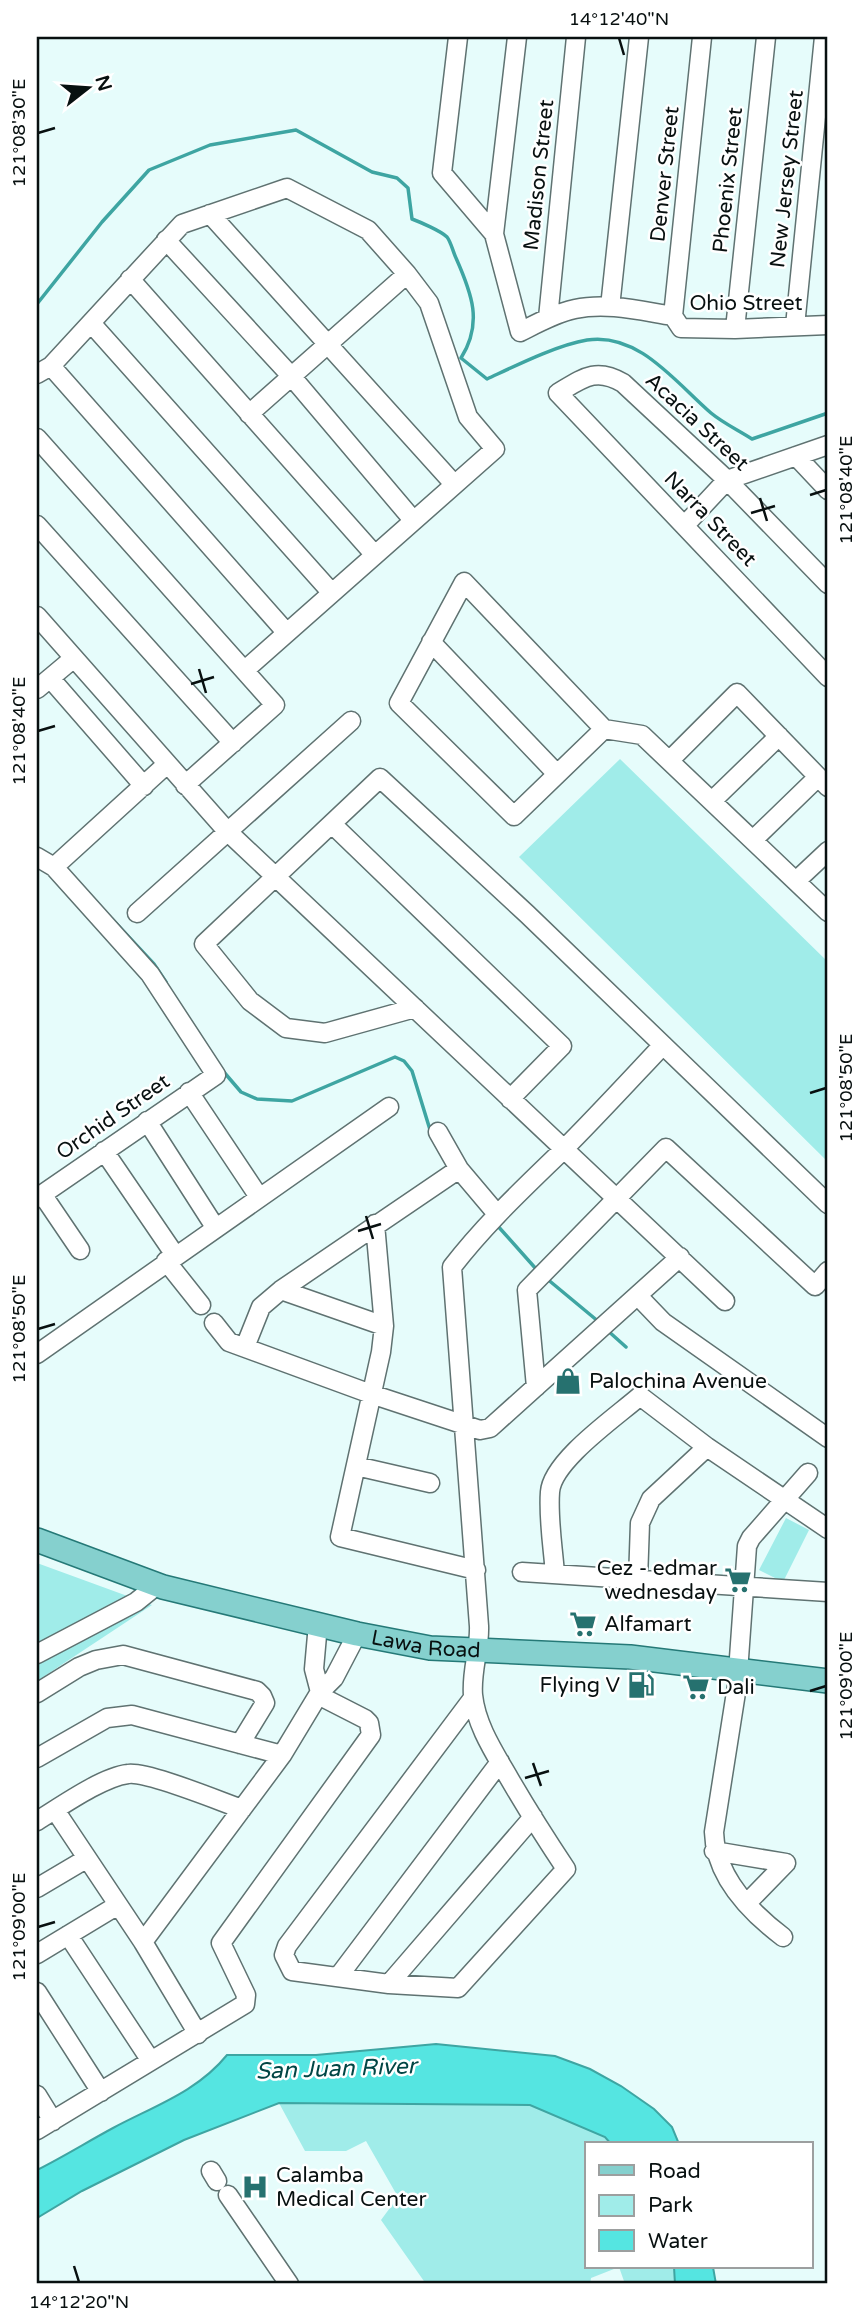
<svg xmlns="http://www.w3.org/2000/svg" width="865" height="2321" viewBox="0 0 865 2321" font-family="'Varela Round',sans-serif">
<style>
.green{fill:#a0ece9}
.water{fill:#55e5e1;stroke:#3ea5a2;stroke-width:2}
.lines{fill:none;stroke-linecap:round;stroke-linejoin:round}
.stream{stroke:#3ea5a2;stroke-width:3.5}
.minor-casing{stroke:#5f7271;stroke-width:21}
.major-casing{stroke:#257977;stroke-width:26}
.minor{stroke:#fff;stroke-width:18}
.major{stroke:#85d0ce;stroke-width:23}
.ticks{fill:none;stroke:#081010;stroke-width:2.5}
.labels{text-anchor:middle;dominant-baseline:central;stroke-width:5;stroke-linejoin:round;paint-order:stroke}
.street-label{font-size:21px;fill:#081010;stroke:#fff}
.poi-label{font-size:21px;fill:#081010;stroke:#fff;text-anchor:start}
.water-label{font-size:23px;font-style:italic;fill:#014645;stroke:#fff}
.neatline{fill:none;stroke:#081010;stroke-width:2.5}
.ticks-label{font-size:18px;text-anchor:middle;fill:#081010}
</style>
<rect width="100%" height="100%" fill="#e6fcfb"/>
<path class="green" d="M620,759L828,962V1162L519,857Z
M786,1518L809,1530L783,1582L759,1570Z
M37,1563L152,1605L37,1681Z
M279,2103L530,2105L605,2137L611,2144H587V2267H674L675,2284H625L619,2267L591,2278L590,2284H426L381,2220L398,2197L366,2141L346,2151H305Z"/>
<path class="water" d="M436,2044L555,2056L590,2069L621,2086L654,2109L672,2127L679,2144H611L605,2137L530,2105L279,2103L184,2140L82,2191L37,2218V2170C63,2157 87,2142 113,2128C154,2106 197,2092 227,2055H316Z
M674,2267H713L716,2284H675Z"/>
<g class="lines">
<path class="stream" d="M37,304L102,222L149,170L210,145L296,130L372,172L397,178L408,188L412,219C420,222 441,231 447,237C451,242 453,252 456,258C472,294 483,323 461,358L487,379C515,366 557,345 587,340C639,332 676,383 711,413C723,423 738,430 752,439L828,413
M112,919L154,964L166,982
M223,1071L241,1092L257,1099L292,1101L395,1057L404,1061L412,1071L431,1133
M496,1224L537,1270
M546,1278L599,1322
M607,1330L626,1347"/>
<defs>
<path id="minor" d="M458,37L442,173L494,234L520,332C538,323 556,313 575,309C607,302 641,311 673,316L681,328L735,329L828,325
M210,214L454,484
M494,234L517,37
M166,240L292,377L413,520
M130,279L374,554
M610,307L639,37
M673,316L702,37
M548,318L576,37
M91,323L331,592
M795,326L824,37
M735,329L766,37
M51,366L286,632
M37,374L51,366L182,224L287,188L368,230L407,274L429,303L468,417L495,449L245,670
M249,414L407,274
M37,438L275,705L185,785
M796,456L828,490
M37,525L233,743
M685,525L727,480L828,445
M828,584L727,480L623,383C596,367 583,378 558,393L828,677
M37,616L227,831L725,1301
M431,642L557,774
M50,678L144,786
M37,689L74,658
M604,729L514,816L399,703L464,582L604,729L642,735L828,912
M670,760L737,693L828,787
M712,801L779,736
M332,824L562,1046L510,1099
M753,840L818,777
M37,857L54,867L150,974L216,1075L37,1198
M54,867L167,764
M796,881L828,851
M137,913L351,721
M415,1008L325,1033L286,1028L250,1001L204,944L380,778L527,914L828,1204
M189,1092L259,1197
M147,1121L215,1227
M438,1132L459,1169L497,1214
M104,1151L175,1255
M42,1194L80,1250
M375,1224L384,1326L381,1352L340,1537L476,1570
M166,1261L201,1305
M281,1290L384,1326
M638,1296L663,1322L828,1438
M214,1323L229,1342L371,1394L480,1430L490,1428L680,1257
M245,1347L261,1307L281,1290L459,1169
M37,1354L389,1107
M536,1387L527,1290L666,1148L815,1286L828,1271
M356,1466L430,1483
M522,1572L828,1592
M555,1574C553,1547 548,1519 550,1492C552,1461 616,1417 640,1396L707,1447L828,1529
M638,1580L640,1523L651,1499L707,1447
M318,1624L314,1669L320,1692
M37,1654L136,1602L157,1585
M37,1693L79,1667L96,1660L123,1655L257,1691L262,1696L265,1703L240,1744
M473,1698L287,1946L284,1955L292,1971L389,1984L458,1988L566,1869C546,1839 527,1809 509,1778C494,1752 476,1725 473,1695C471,1671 480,1649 479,1626L452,1267C485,1224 524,1188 563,1150C597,1116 630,1080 663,1045
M37,1758L107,1718L132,1715L282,1755
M55,1810L143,1942L198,2034
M37,1821C60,1807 102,1777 128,1774C147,1771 219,1801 242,1809
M714,1851L786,1863
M37,1888L86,1859
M747,1903L786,1863
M68,1935L151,2061
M783,1937C750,1912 715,1877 714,1832L737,1686L747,1546L751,1538L808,1473
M143,1942L282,1755L320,1692L334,1678L357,1634
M37,1954L118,1905
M338,1977L500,1762
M389,1984L533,1817
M37,1992L101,2092
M37,2095L53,2121
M37,2130L245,2004L246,1995L221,1943L371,1735L369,1723L365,1719L318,1695
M211,2171L217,2181
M228,2195L289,2284"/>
<g id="major">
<path id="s1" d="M37,1540L163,1587L357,1634L430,1648L630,1657L828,1681"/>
</g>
</defs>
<use href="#minor" class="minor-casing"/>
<use href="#major" class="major-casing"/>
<use href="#minor" class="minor"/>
<use href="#major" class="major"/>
</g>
<path class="ticks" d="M619,38L624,55M38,133L55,128M810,495L826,490M760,498L767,521M751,513L775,506M199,669L206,693M191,684L214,677M38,731L55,726M810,1093L826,1088M366,1216L373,1239M358,1231L381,1224M38,1329L55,1324M810,1691L826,1686M533,1763L541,1786M525,1778L549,1771M38,1927L55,1922M74,2266L79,2282"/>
<defs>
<symbol id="shop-bare" viewBox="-9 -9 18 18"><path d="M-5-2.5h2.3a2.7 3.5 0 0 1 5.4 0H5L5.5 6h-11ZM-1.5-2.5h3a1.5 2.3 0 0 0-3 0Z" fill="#26716f" stroke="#fff" stroke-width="2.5" paint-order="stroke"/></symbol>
<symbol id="supermarket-bare" viewBox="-9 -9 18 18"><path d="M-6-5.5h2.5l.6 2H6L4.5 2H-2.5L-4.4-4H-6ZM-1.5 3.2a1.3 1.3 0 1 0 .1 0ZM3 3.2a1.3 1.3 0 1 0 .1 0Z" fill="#26716f" stroke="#fff" stroke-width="2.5" paint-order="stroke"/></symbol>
<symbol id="fuel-bare" viewBox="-9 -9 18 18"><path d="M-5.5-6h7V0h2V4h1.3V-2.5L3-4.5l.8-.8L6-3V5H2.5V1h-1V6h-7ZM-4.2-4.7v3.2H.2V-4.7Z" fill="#26716f" stroke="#fff" stroke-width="2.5" paint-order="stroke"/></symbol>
<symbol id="hospital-bare" viewBox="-9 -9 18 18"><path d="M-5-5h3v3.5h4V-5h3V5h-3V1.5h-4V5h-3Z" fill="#26716f" stroke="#fff" stroke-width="2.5" paint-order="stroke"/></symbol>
</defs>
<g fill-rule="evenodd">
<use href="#shop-bare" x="549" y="1362" width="38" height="38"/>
<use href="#supermarket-bare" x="719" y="1561" width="38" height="38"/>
<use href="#supermarket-bare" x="564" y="1605" width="38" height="38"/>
<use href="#fuel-bare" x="622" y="1666" width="38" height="38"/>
<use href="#supermarket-bare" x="677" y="1668" width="38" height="38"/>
<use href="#hospital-bare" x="236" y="2168" width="38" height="38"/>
</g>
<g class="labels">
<g class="street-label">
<text transform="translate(665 174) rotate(-84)">Denver Street</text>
<text transform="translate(539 175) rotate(-84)">Madison Street</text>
<text transform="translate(787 179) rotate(-84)">New Jersey Street</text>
<text transform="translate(728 180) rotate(-84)">Phoenix Street</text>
<text x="746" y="303">Ohio Street</text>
<text transform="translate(697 422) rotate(43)">Acacia Street</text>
<text transform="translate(710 519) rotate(46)">Narra Street</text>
<text transform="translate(113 1117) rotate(-35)">Orchid Street</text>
<text stroke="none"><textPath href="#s1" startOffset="404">Lawa Road</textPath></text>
</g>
<g class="poi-label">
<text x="589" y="1381">Palochina Avenue</text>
<text x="717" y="1568" text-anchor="end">Cez - edmar<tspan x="717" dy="24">wednesday</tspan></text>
<text x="604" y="1624">Alfamart</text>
<text x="620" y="1685" text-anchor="end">Flying V</text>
<text x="717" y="1687">Dali</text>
<text x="276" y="2175">Calamba<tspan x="276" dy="24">Medical Center</tspan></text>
</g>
<g class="water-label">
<text transform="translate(336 2069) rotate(-2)">San Juan River</text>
</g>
</g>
<rect width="865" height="2321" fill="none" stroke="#ffffff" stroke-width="77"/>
<rect x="585" y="2142" width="228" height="126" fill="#ffffff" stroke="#9c9f9f" stroke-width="2"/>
<rect x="599" y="2165" width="35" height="10" fill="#85d0ce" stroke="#9c9f9f" stroke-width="2"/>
<text x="648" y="2178" font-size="21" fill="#081010">Road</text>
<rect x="599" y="2195" width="35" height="21" fill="#a0ece9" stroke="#9c9f9f" stroke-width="2"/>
<text x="648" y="2212" font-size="21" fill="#081010">Park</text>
<rect x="599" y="2230" width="35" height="21" fill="#55e5e1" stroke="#9c9f9f" stroke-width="2"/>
<text x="648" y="2248" font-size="21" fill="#081010">Water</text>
<g transform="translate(88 88) rotate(73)" stroke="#ffffff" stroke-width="5" paint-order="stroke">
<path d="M0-5L12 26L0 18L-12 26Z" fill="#081010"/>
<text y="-10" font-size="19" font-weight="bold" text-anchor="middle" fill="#081010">N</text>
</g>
<rect x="38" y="38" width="788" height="2244" class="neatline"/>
<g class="ticks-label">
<text x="619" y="25">14°12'40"N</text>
<text transform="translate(19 133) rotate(-90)" y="6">121°08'30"E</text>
<text transform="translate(846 490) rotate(-90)" y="6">121°08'40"E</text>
<text transform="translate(19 731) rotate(-90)" y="6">121°08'40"E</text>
<text transform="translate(846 1088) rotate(-90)" y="6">121°08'50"E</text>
<text transform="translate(19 1329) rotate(-90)" y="6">121°08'50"E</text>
<text transform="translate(846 1686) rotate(-90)" y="6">121°09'00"E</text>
<text transform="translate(19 1927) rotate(-90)" y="6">121°09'00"E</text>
<text x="79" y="2308">14°12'20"N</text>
</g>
</svg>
